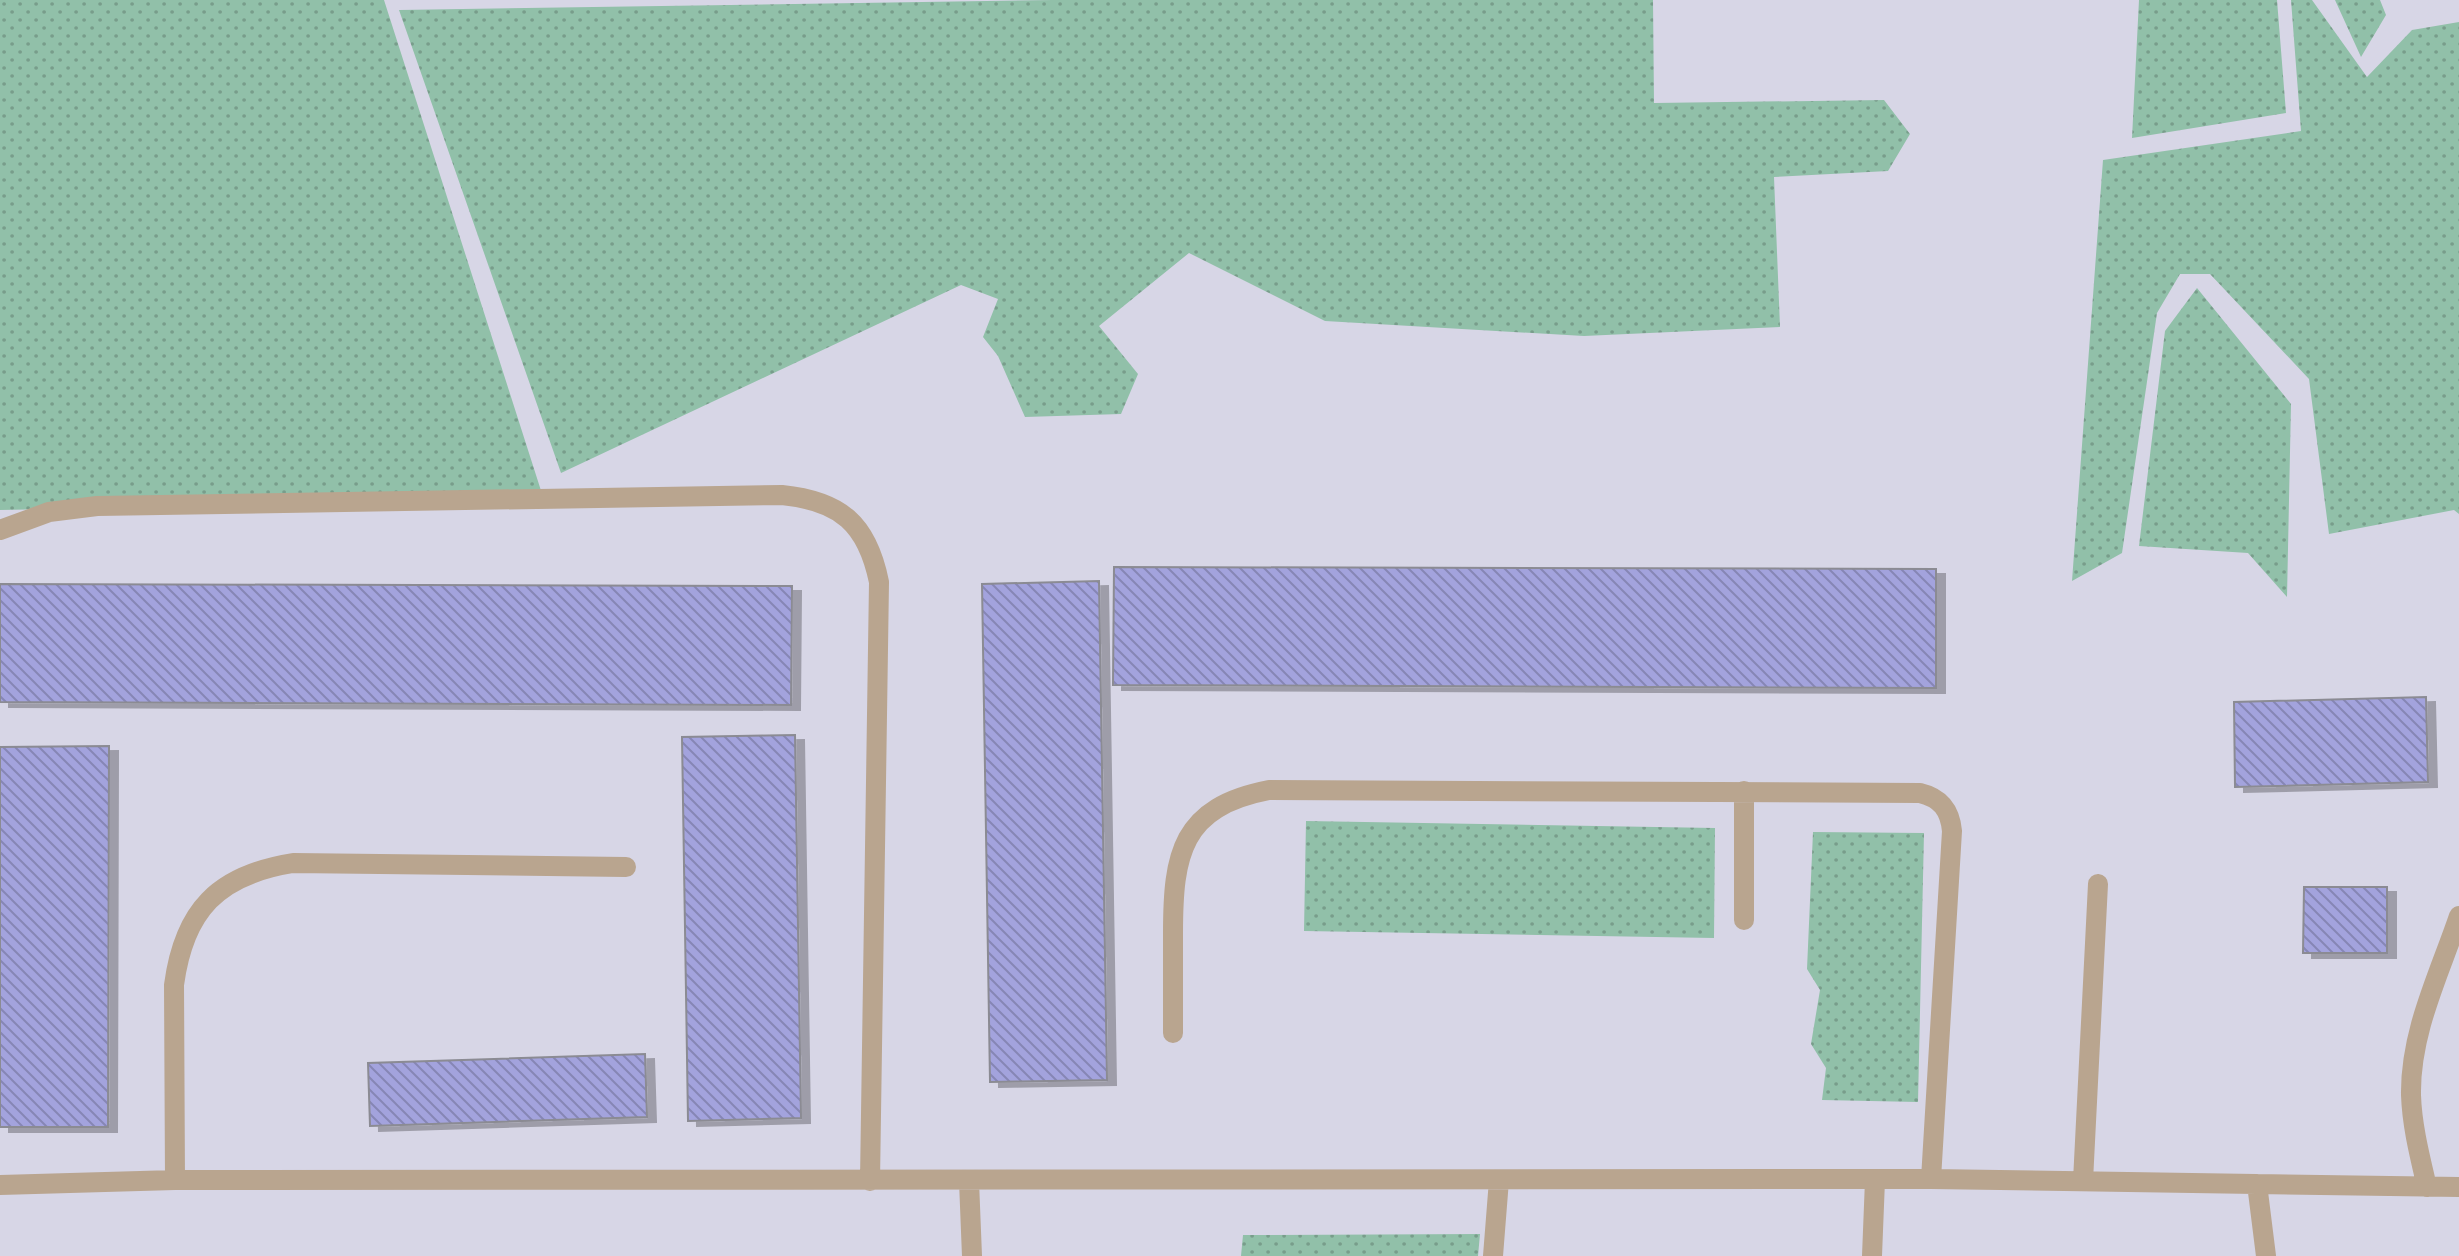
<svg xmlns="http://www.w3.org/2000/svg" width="2459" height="1256" viewBox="0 0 2459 1256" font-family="'Alegreya Sans',sans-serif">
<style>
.built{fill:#d7d6e6}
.grass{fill:url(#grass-dots)}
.building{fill:url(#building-back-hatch);stroke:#8b8b93;stroke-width:2;filter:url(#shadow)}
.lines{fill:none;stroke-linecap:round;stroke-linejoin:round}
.service{stroke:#b9a58f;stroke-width:20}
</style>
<defs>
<pattern id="grass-dots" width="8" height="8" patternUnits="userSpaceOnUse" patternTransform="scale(2)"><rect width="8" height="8" fill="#91c0a9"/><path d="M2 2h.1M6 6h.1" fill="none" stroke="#789d8b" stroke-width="1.8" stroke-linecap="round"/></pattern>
<pattern id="building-back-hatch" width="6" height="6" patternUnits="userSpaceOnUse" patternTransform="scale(2)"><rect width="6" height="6" fill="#a3a3dd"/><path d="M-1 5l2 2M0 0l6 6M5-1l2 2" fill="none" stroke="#8686b5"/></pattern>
<filter id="shadow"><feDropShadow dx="9" dy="5" stdDeviation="0" flood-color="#0004"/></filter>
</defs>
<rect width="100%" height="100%" fill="#e3e2eb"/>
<path class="built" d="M0,0H2459V1256H0Z"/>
<path class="grass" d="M0,0H384L544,500L0,510Z
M1053,0H1653L1654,103L1884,100L1910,134L1888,171L1774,177L1780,327L1584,336L1325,321L1189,253L1099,326L1138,374L1121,414L1025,417L998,356L983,337L998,299L961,285L561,473L399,10Z
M2139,0H2277L2286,113L2132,138Z
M2291,0H2312L2367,77L2412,30L2459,22V514L2454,510L2329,534L2309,379L2210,274H2180L2157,313L2122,553L2072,581L2103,160L2301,131Z
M2335,0H2380L2386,15L2361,57Z
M2197,288L2291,404L2287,597L2248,553L2139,546L2165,331Z
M1306,821L1715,828L1714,938L1304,931Z
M1813,832L1924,833L1918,1102L1822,1100L1826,1068L1811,1044L1820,990L1807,969Z
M1480,1234L1478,1256H1241L1243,1235Z"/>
<path class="building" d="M1114,567L1936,569V688L1113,685Z
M1099,581L1107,1080L990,1082L982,584Z
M0,584L792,586L791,705L0,702Z
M2426,697L2428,782L2235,787L2234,702Z
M795,735L801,1118L688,1121L682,737Z
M109,746L108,1127H0V747Z
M2304,887H2387V953H2303Z
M645,1054L647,1117L370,1126L368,1063Z"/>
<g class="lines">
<path class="service" d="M0,530L49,512L97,506L782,495C840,501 867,523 879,582L870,1181
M1744,920V791
M1173,1033C1173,1000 1173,967 1173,934C1173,854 1181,807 1269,790L1920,793C1941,798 1950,810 1952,831L1931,1179
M175,1180L174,985C184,910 218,875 293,863L626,867
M969,1181L972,1256
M2083,1181L2098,884
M2257,1184L2266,1256
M0,1185L175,1180L1931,1179L2459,1187
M2427,1187C2420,1157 2412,1126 2411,1095C2410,1032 2439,975 2459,916
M1493,1256L1499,1180
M1872,1256L1875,1180"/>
</g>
</svg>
